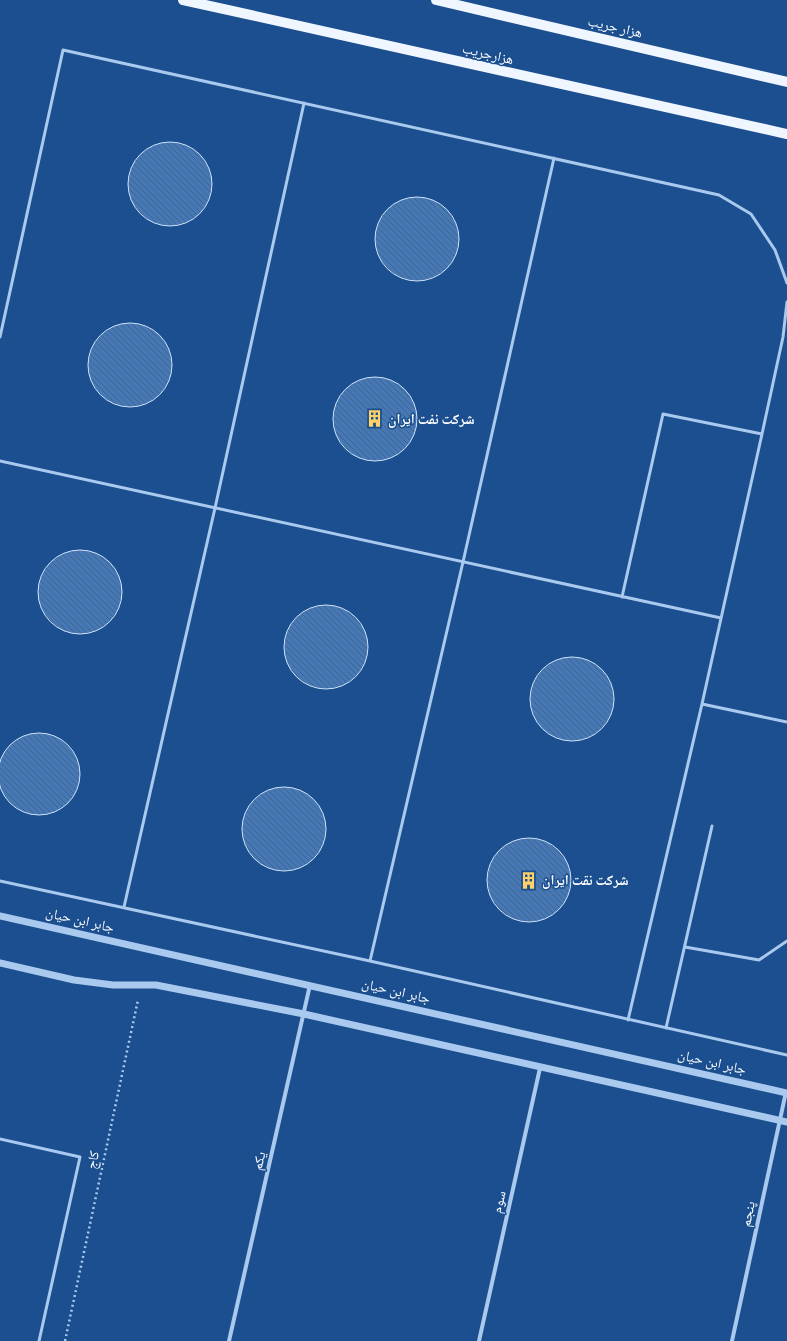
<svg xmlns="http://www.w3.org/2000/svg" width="787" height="1341" viewBox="0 0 787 1341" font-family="'Fira Sans Condensed','Noto Naskh Arabic',sans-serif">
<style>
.building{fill:url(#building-back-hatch);stroke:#cfe3fa}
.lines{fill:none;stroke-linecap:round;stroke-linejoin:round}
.path{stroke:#a9c9ee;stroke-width:2.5;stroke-dasharray:2 3;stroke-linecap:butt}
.service{stroke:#a9c9ee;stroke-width:3}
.minor{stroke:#a9c9ee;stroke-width:4}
.tertiary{stroke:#a9c9ee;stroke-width:7}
.primary{stroke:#f0f6ff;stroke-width:10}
.labels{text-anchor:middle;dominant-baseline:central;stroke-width:3;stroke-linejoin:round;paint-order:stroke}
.street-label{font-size:14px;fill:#fff;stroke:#1b4f8f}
.poi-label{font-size:14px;font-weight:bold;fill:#fff;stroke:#1b4f8f;text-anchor:start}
</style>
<defs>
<pattern id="building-back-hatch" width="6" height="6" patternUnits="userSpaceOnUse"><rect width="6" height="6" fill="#4478b7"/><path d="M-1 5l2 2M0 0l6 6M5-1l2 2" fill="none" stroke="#486282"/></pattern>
</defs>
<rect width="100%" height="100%" fill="#1b4f8f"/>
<path class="building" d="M128 184a42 42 0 1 1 84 0a42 42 0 1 1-84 0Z
M375 239a42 42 0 1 1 84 0a42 42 0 1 1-84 0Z
M88 365a42 42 0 1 1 84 0a42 42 0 1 1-84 0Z
M333 419a42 42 0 1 1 84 0a42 42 0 1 1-84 0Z
M38 592a42 42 0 1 1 84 0a42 42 0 1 1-84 0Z
M284 647a42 42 0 1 1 84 0a42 42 0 1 1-84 0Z
M530 699a42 42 0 1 1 84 0a42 42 0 1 1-84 0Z
M-2 774a41 41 0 1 1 82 0a41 41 0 1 1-82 0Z
M242 829a42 42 0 1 1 84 0a42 42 0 1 1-84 0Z
M487 880a42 42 0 1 1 84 0a42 42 0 1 1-84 0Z"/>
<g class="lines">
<path class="path" d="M65,1341L138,1000"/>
<path class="service" d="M0,337L63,50L719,195L751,214L775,250L787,283
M0,461L721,618
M622,597L663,414L762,434
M702,704L787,722
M0,881L370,961L787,1055
M124,907L215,508L304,103
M685,947L759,960L787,941
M370,961L463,562L554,158
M628,1020L702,704L762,434L783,337L787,302
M666,1028L712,826
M0,1139L80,1157L39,1341"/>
<path class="minor" d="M229,1341L310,985
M479,1341L540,1068
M732,1341L786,1092"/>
<path class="tertiary" d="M0,916L787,1093
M0,963L74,980L113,985H156L304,1014L787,1122"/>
<path class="primary" d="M183,0L787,134
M436,0L787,82"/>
</g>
<defs>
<symbol id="building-bare" viewBox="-9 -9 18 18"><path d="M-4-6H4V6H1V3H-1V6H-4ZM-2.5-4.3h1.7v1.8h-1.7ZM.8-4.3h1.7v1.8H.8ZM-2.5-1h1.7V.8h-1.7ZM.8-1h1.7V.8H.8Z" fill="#ffd166" stroke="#1b4f8f" stroke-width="2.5" paint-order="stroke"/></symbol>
</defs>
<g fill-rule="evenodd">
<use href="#building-bare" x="362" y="406" width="25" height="25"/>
<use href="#building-bare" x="516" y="868" width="25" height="25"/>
</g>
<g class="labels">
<g class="street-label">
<text transform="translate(615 27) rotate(13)">هزار جریب</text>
<text transform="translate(488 54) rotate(13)">هزارجریب</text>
<text transform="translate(80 920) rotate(13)">جابر ابن حیان</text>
<text transform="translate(396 991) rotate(13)">جابر ابن حیان</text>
<text transform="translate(712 1062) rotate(13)">جابر ابن حیان</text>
<text transform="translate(93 1160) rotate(-78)">کاج</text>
<text transform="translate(259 1161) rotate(-77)">یکم</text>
<text transform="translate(499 1202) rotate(-77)">سوم</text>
<text transform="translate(748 1214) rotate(-78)">پنجم</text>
</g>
<g class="poi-label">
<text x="388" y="419">شرکت نفت ایران</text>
<text x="542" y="880">شرکت نقت ایران</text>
</g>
</g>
</svg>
